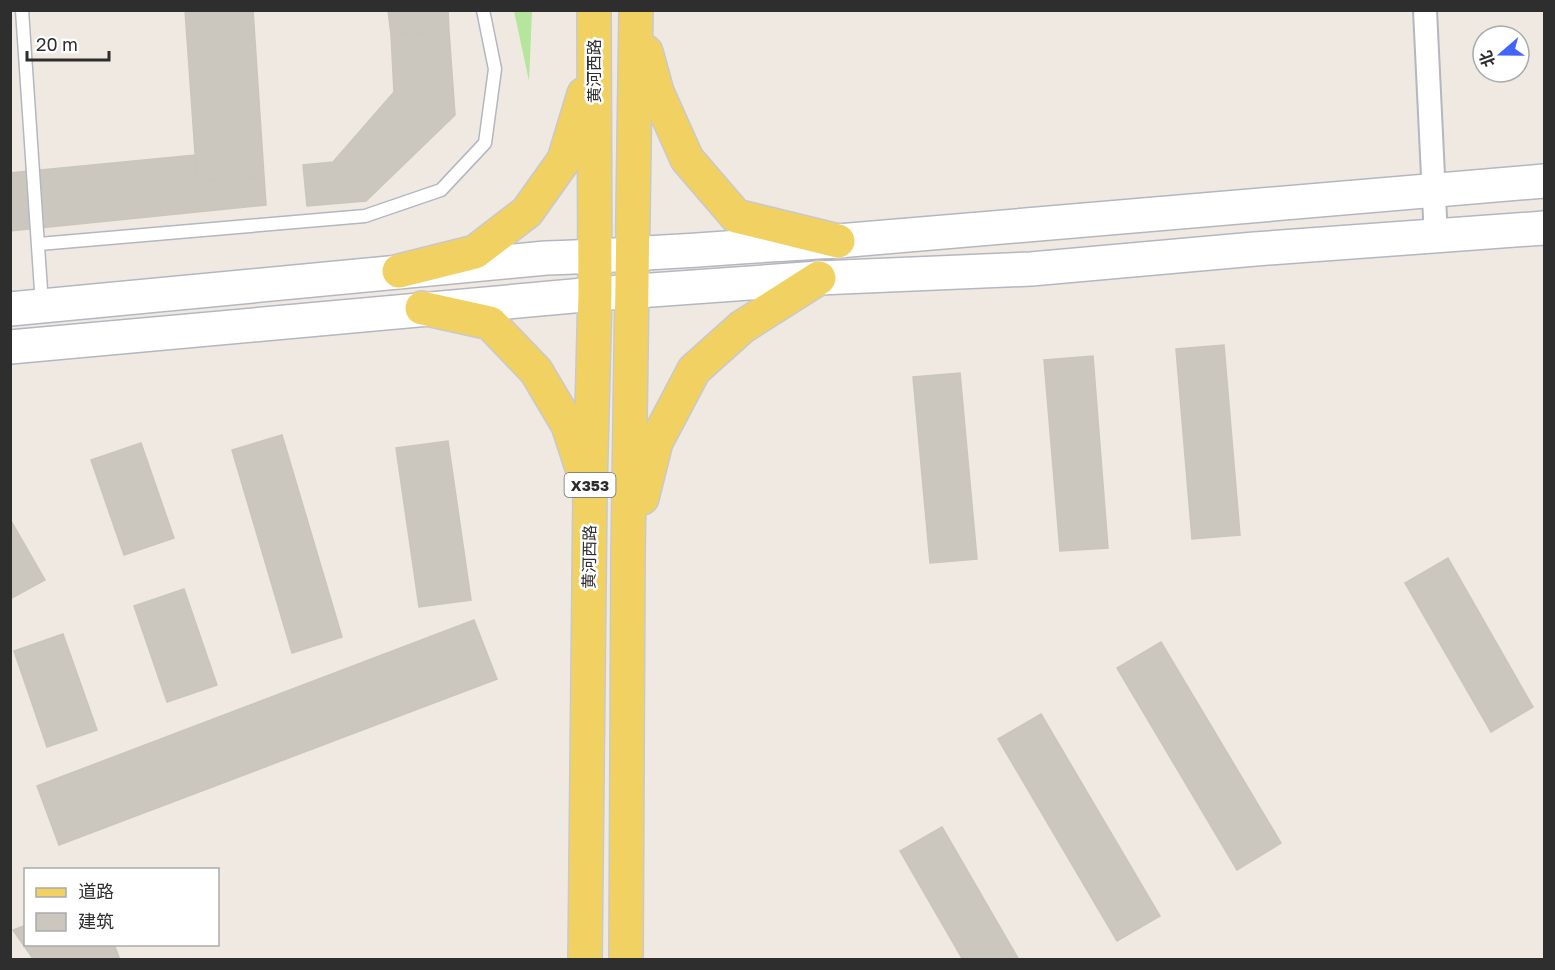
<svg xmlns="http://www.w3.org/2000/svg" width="1555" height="970" viewBox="0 0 1555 970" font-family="'Golos Text','Noto Sans SC',sans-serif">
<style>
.green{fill:#b6e59e}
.building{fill:#cbc7bf;stroke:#cbc5ba;stroke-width:1.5}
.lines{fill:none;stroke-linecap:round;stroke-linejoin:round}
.lane-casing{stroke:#b4b7c1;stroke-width:15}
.street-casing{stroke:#b4b7c1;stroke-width:26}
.secondary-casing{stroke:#b4b7c1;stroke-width:36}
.primary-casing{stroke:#c9c9c9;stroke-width:36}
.lane{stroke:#fff;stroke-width:12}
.street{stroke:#fff;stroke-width:22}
.secondary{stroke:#fff;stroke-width:33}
.primary{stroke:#f2d163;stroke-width:33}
.labels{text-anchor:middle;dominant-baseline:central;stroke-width:5;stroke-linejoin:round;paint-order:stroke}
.shield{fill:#fff;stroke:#6d6d6d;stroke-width:1.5}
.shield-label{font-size:15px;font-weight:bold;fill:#2e2e2e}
.street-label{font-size:16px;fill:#2e2e2e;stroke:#fff}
</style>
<rect width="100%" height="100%" fill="#efe9e1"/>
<path class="green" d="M514,11H532L529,81Z"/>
<path class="building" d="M185,10H253L264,176L197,181Z
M388,10H448L449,31L391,35Z
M449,31L455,115L366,201L307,206L303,165L333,162L394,92L391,35Z
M195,155L197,181L264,176L266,205L10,231V173Z
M1224,345L1240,535L1192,539L1176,349Z
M1093,356L1108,548L1060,551L1044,360Z
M960,373L977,559L930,563L913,377Z
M282,435L342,637L292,653L232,450Z
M448,441L471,600L419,607L396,448Z
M141,443L174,538L124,555L91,460Z
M10,519L45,580L10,599Z
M1448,558L1533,707L1491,732L1405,583Z
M184,589L217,685L167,702L134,606Z
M474,620L497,679L59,845L37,786Z
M63,634L97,730L47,747L14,651Z
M1161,642L1281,843L1237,870L1117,668Z
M1041,714L1160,916L1117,941L998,739Z
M942,827L1019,960H963L900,851Z
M26,925V944H114L120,960H34L13,930Z"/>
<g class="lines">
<defs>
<path id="lane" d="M22,10L42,305
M39,244L365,216L441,190L485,143L495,69L483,10"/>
<path id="street" d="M1425,10L1436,238"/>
<path id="secondary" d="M10,309L546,258C644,255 741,246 838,241L1544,181
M10,347L595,294L819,278L1031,269L1255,249L1544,228"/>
<path id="primary" d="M646,52L657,92L687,159L736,216L838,241
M399,271L475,252L527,212L564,160L584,94
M422,308L490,323L536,371L568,425L582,468
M642,498L656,442L694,370L742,327L819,278
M585,960L590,490L595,294L594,10
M626,960L628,555L636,10"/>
</defs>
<use href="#lane" class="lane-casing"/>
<use href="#street" class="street-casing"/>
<use href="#secondary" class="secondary-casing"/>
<use href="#primary" class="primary-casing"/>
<use href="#lane" class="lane"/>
<use href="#street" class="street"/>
<use href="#secondary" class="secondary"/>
<use href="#primary" class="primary"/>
</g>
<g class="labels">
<rect class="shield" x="564.5" y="473" width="51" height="24" rx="4.5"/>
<g class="shield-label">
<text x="590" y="485">X353</text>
</g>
<g class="street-label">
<text transform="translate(594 71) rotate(-90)">黄河西路</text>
<text transform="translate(589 557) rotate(-89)">黄河西路</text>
</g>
</g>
<rect width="1555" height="970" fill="none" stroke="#2e2e2e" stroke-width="24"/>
<rect x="24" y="868" width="195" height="78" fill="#ffffff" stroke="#ababab" stroke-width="1.5"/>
<rect x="36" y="888" width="30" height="9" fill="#f2d163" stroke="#ababab" stroke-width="1.5"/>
<text x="78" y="898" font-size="18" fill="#2e2e2e">道路</text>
<rect x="36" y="913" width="30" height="18" fill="#cbc7bf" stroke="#ababab" stroke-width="1.5"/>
<text x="78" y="928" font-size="18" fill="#2e2e2e">建筑</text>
<g transform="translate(1501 54) rotate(250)"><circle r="28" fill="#ffffff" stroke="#ababab" stroke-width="1.5"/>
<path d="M0-4.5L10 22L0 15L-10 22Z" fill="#4264fb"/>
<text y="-9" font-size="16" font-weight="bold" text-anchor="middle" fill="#2e2e2e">北</text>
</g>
<path d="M27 51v9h82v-9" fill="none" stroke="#2e2e2e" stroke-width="3"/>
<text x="36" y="51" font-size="18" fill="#2e2e2e" stroke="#ffffff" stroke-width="4.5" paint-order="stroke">20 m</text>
</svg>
